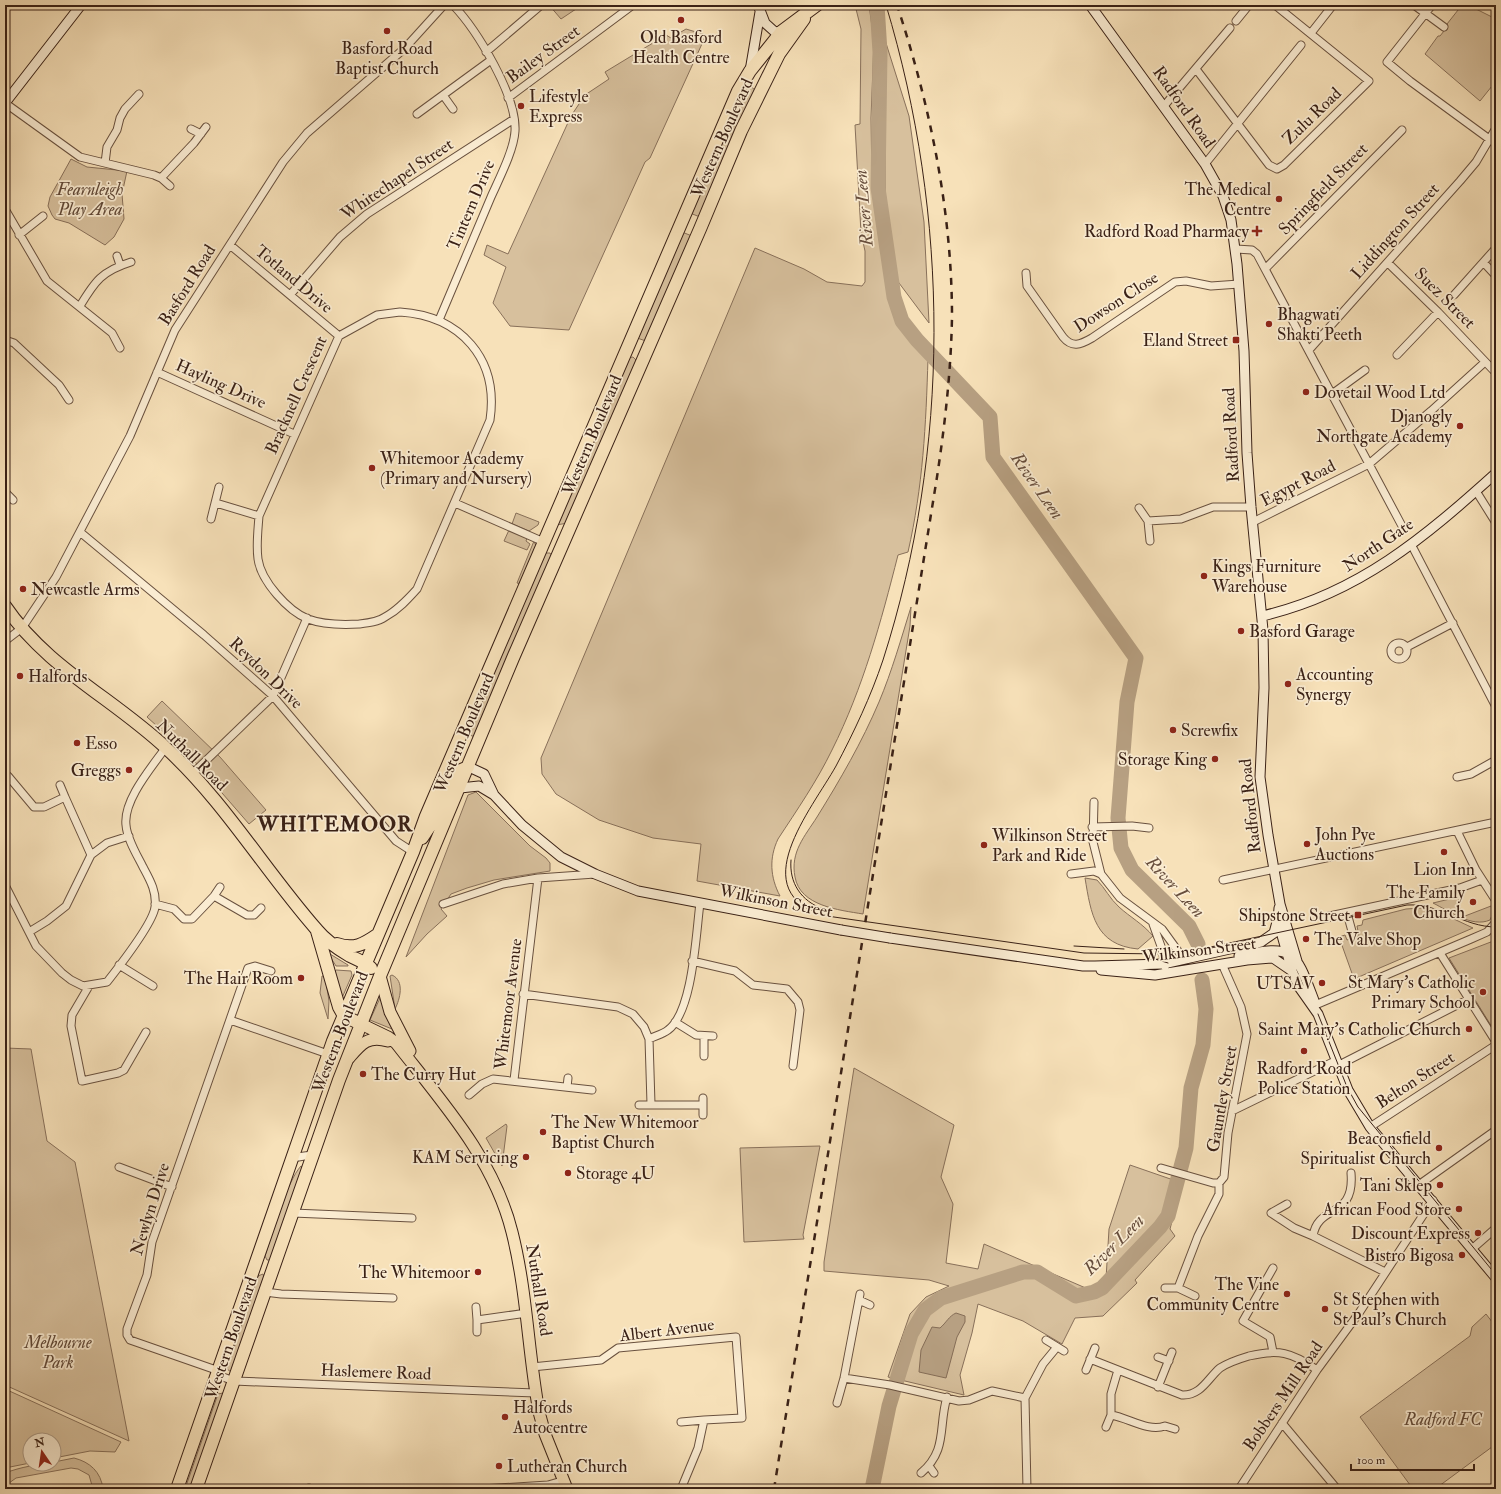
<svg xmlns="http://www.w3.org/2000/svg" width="1501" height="1494" viewBox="0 0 1501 1494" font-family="'IM FELL Double Pica',serif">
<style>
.green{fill:#d7c09d;stroke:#88705a}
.water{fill:#b7a082;stroke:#856d57}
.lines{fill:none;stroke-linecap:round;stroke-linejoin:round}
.river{stroke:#b7a082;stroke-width:15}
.street-casing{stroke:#69513f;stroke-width:9}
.secondary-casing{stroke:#3a2116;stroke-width:11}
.primary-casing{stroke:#3a2116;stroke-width:13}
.highway-casing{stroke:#3a2116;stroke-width:14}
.street{stroke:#faecd2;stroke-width:7}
.secondary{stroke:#faecd2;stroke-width:9}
.primary{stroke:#f7e1b9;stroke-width:11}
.highway{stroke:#f7e1b9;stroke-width:12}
.tram{stroke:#3a2116;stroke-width:1}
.rail{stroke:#3a2116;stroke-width:2.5;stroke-dasharray:7 7;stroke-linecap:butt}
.secondary-bridge-casing{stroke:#3a2116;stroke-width:11;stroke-linecap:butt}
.secondary-bridge{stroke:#faecd2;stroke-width:9}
.poi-dot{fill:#8f2418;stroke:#faecd2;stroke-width:1.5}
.labels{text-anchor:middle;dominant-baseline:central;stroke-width:3.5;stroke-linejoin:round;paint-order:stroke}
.poi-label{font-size:17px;fill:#3a2116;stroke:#faecd2;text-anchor:start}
.street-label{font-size:17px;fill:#3a2116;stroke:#faecd2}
.park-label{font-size:17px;font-style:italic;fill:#614938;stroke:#faecd2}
.water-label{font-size:18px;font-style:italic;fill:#664d3c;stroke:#faecd2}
.district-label{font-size:21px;font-weight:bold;letter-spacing:1px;fill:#3a2116;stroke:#faecd2}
</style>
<rect width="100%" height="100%" fill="#f7e1b9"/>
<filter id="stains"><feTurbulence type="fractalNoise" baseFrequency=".005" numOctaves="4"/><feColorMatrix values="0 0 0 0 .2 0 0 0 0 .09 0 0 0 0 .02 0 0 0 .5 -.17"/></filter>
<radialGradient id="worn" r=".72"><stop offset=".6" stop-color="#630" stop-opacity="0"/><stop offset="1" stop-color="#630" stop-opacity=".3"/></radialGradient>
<path class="green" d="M549,5H582L561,19Z
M855,5H869L874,41L871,118L872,181L889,298L892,310L902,329L928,358C926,425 923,486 908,552L898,555C881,622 863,688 832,750C817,781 797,810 778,839C769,858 770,877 780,896L697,881L701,844L653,838L599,820L556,794L542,774L541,758L755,248L804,269L827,282L862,286L865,282V251L861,233L855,125L860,124L861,29Z
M1462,5H1468L1496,19V77L1494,79L1496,81L1480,101L1425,54L1438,36H1440L1448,26L1447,24Z
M686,29L706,35L650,158L645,162L569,330L510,326L493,303L506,267L484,255L487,245L508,254L571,116L585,95L609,79L605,72L666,35L671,38Z
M885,40L909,116L924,222L929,323L896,279L885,192Z
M748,84L755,90L700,217L690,213Z
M71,159L87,167L127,171L122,194L124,219L114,237L105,245L69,223L55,219L52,215L48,206L50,197Z
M682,232L692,236L646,341L637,338Z
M633,357L637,361L568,523L556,525L627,358Z
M516,513L539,522L538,525L529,531L512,524Z
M509,530L527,538L526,541L530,544L527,550L504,541Z
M534,541L536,546L521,584L517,583Z
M545,553H550L552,556C527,617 498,676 475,737L467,734Z
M911,607L910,626L863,914C839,910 800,906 795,877C790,852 805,836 817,817C840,780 862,742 879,702C892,671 901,639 911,607Z
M162,701L220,757L266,810L249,824L189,755L147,717Z
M476,792L530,846L546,858L550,863V871L494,880L467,888L451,894L441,909L447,916L427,934L406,957L468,795Z
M1085,878L1097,880C1105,888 1110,899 1119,907C1130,917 1143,924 1153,936L1138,949C1095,945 1091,914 1085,878Z
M1458,897L1460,910L1465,916L1491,906L1493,913L1490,920C1472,928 1449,911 1433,903Z
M1420,908L1439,912L1473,928L1354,979L1339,937L1345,935L1347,940L1359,936L1357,926L1362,925L1363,920L1406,909Z
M1496,940V1025L1492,1027L1449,958Z
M330,954L348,965V966H336L329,955Z
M336,970L351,971L352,975L342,998L334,972Z
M392,975C405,981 400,999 395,1009L390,976Z
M322,976H325L329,1001L328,1019L320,993Z
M380,998L392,1029L370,1020Z
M5,1048L31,1049L47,1141L75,1162L129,1441L5,1385Z
M854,1068L954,1125L941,1177L953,1204L946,1263L978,1269L984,1244L1088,1289L1106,1279L1109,1229L1130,1165L1182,1183L1170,1229L1175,1236L1135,1280L1137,1283L1103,1316L1075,1318L1062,1344L1023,1321L978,1304L972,1333L960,1375L964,1395L888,1377L910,1314L926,1297L949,1286L929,1280L824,1271V1262Z
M506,1124L507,1126L502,1166L486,1138Z
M820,1146L803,1235L804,1239L744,1242L740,1148Z
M301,1166L304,1168L270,1260H267L265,1256C272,1234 287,1181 301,1166Z
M263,1274L264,1278L233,1369L231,1372L227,1369L258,1276Z
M1486,1314L1496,1327V1444L1435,1489H1413L1360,1417L1470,1336L1472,1327Z
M5,1389L16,1394L121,1442L115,1452L90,1451L54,1458V1440H30V1463L5,1468Z
M223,1393L224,1395L191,1489H185L218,1394Z
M74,1458C90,1462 101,1472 103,1489H93L89,1475L78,1469L71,1468L16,1478L5,1486V1473C21,1467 37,1464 54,1464V1462Z"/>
<path class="water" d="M956,1313L965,1316V1322L957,1337L946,1378L919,1372L921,1350L932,1327L940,1328C946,1323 949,1316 956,1313Z"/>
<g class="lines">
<path class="river" d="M877,5L880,52L878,188L894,297L902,321L917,340L990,417L993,457L1136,658L1127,702L1118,818L1121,848L1132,870L1189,926L1198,944
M872,1489L889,1406L911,1334L925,1310L941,1298L1023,1272H1037L1076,1296L1094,1292L1102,1288L1160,1227L1168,1216L1186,1148L1191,1088L1203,1045L1206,1009L1202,980"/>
<defs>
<path id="street" d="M1414,5L1444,27
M1432,5L1387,62L1410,81L1496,144
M1236,21L1249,5
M1311,33L1333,5
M486,52L540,6
M1196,69L1269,165L1277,169L1284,165L1369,81L1275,5
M443,95L453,109
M508,98L633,5
M5,103L80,157L154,175L161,178L170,186
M1164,106L1230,28
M417,114L491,60
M191,129L201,134
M105,163L107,147L117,130L120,118L125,109L139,94
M1205,164L1301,45
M161,178L194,143L206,127
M5,209L47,281L112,333L120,348
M19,235L43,216
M230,245L339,336
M1236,249L1252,250L1257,254L1402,526
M117,256L120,265
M1388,263L1438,312L1496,373
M1484,263L1496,276
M1265,269L1402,130
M1026,273L1027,286L1063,337C1072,348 1080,345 1092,338L1175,282L1186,281L1211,286L1239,284
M290,295L340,237L367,214L514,119
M1454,295L1496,248
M80,306C95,281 102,271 131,262
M400,312C461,316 499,359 490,420L417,589C408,599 398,610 385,617C378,622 368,623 359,624C342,625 324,625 308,619C288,611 261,581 258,559C256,545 258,530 259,516L339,336L377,315Z
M439,320C456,279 474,238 491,197C499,179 514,150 515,131C517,96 477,30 453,5
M5,340L14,343L59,385L69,400
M1309,350L1460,181L1476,162L1496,128
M1397,355L1438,312
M157,372L294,434
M1332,394L1365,370
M1476,491L1496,523
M5,492L13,500
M216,503L259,516
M455,503L544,542
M1139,508L1148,521L1150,541
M211,519L219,487
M1148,521L1181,519L1213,507H1251
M1253,522L1369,464L1431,411L1485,362
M80,532L204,635L273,696L396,841L413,852
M1411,544L1496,707
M5,641L22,628L56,577L130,436L175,330L283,162L307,133L405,48L444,5
M1391 651a8 8 0 1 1 16 0a8 8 0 1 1-16 0Z
M1407,647L1453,623
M192,774L273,696L307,618
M8,776L34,807H44L65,797L91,855
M1457,777L1471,774L1496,760
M60,785L65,797
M1094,802L1093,842L1101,874
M1092,827L1132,826L1149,828
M1457,831L1476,870L1496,901
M1071,874L1094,871L1101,874L1120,898L1162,929L1183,958
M1223,880L1496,822
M5,885L36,946L62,973L71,980L83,986L107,982C118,968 153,923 155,907C157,892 150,880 143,867C137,855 127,839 126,825C123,800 152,767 166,747
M214,896L247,915H254L261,908
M155,904L174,909L184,919H192L214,896L220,887
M443,904L503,884L538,878L595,874
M1347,913L1353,935
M1325,917L1460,888L1482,880
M1153,924L1162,949L1165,967
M29,932L47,921L66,906L91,855L107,843L129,836
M1440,953L1496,1042
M692,961L735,971L753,985L787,989L798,1002L800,1010L793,1066
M119,965L153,986
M271,971L255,966L248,968L152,1242L147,1275L127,1329V1335L130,1340L219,1371L223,1377L234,1381L536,1393
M89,986L72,1015L71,1026L82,1081L118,1073L124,1070L146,1032
M523,994L618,1007L633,1014L644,1027L649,1039L651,1104
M1313,1006L1471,939L1487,932L1496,922
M230,1020L328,1054
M675,1022L696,1035L713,1036
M649,1039C655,1036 663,1034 668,1030C693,1012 696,933 700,903
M704,1056V1037
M1337,1066L1469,999
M514,1080L538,878
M567,1087L568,1078
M469,1095L482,1084L493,1079L592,1090
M703,1098V1115
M639,1105H703
M1232,1111L1335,1061
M1370,1127L1496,1045
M293,1157C301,1158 306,1154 313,1156
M119,1167L172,1187
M1161,1168L1213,1183H1219L1224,1177L1228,1133L1247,1034L1241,1007L1222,964
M1351,1173C1355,1220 1318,1203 1313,1236L1385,1272
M1420,1184L1496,1130
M1287,1204L1271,1213L1294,1228L1313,1236
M293,1213L412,1218
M1472,1249L1496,1228
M1165,1288H1178L1195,1296
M1178,1288L1198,1236L1219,1194V1183
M265,1292L281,1294L393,1298
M859,1300L870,1305
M476,1307L477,1320L527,1313
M477,1332V1320
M1046,1340L1064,1351
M1273,1352L1270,1337L1243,1321L1273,1268
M1158,1357L1169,1361
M1090,1359L1182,1395C1201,1396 1208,1378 1220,1368C1229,1362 1239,1359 1249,1356C1278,1349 1292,1352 1317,1370
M532,1367L601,1360L618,1348L736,1337L742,1418L704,1420L698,1448L681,1489
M1086,1370L1095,1348
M844,1378L890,1385L959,1401L969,1400L992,1391L1025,1398
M1158,1387L1172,1352
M837,1403L844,1378L860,1294
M1111,1415C1129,1418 1148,1432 1165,1426L1175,1429
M681,1422L704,1420
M1282,1423L1337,1489
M1106,1427L1111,1415V1394L1118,1370
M929,1466L934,1473
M921,1473C948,1450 938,1427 947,1397
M309,1488L310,1489
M481,1489L548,1485L562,1481
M1027,1489L1025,1398L1043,1364L1057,1347
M1239,1489L1317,1370L1359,1313L1433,1200"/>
<path id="secondary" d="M758,5L765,23L775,32L782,31
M1090,5L1205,164L1223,196L1231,220L1237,264L1244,351L1247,453L1251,507L1263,630L1264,688L1260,777L1268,835L1280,904L1297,961
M750,71L760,12
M5,103L81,5
M1262,616C1358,594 1425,537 1496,473
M469,767L484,774L494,795
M460,788L479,786L494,795L522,825L561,857L595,874L638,891L841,930
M1279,908L1278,921L1292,971L1299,987L1318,1014L1348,1090L1370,1127L1496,1278
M890,938L1083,966H1095L1163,964L1261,942L1274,933L1277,922
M1239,956C1296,943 1296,953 1315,1003
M1101,970L1155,975L1247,960L1273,958L1292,971"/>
<path id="primary" d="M380,976L390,1012L410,1051
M361,1024L388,1037L396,1043C442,1102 494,1159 512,1232C527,1291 528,1352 539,1412L545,1434L567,1489
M349,1058C361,1044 368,1035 388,1041"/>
<path id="highway" d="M5,606C46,667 114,699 166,748C225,802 265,871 317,930C326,941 338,949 350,956C358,960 365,962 371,968
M422,838L434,820L452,781L459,771L468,767
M317,931L339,1007L344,1016L361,1024
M337,944C354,950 364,944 377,935
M177,1489L333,1041L413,852L426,816L738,91L750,71L782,31L817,5
M196,1489L339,1080L380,976L513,658L700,229L741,131L779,54L804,19"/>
</defs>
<use href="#street" class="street-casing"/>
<use href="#secondary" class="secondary-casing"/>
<use href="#primary" class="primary-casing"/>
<use href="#highway" class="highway-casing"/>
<use href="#street" class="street"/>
<use href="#secondary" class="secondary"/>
<use href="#primary" class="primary"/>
<use href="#highway" class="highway"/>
<path class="tram" d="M886,5C950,217 951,448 883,660C871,696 854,732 836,766C812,809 741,893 827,916L1084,953L1163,954L1192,951L1407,905C1440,903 1463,927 1496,927
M791,860C789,883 801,901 823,909
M1074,946L1124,949
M1145,956L1168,963
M1318,1014L1347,1087L1358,1107L1496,1275"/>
<path class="rail" d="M774,1489L937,477C945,424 951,371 952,317C952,211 930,105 897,5"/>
<defs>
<path id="secondary-bridge" d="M841,930L890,938"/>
</defs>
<use href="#secondary-bridge" class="secondary-bridge-casing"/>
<use href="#secondary-bridge" class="secondary-bridge"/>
</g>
<g class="poi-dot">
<circle cx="681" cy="20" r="4"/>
<circle cx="387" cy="31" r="4"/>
<circle cx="521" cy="106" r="4"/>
<circle cx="1279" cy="199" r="4"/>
<path d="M1255 225h4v4h4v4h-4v4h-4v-4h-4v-4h4z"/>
<circle cx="1269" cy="324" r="4"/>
<rect x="1232" y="336" width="8" height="8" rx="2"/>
<circle cx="1306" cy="392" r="4"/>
<circle cx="1460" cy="426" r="4"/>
<circle cx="372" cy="468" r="4"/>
<circle cx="1204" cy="576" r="4"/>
<circle cx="23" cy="589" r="4"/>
<circle cx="1241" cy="631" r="4"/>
<circle cx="20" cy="676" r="4"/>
<circle cx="1288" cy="684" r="4"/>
<circle cx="1173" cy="730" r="4"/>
<circle cx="77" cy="743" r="4"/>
<circle cx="1215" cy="759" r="4"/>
<circle cx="129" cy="770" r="4"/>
<circle cx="1307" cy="844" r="4"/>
<circle cx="984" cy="845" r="4"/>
<circle cx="1444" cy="852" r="4"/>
<circle cx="1473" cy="902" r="4"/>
<rect x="1354" y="911" width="8" height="8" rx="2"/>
<circle cx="1306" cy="939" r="4"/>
<circle cx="301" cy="978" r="4"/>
<circle cx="1322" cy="983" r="4"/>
<circle cx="1483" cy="992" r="4"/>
<circle cx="1469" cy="1029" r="4"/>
<circle cx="1304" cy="1051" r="4"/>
<circle cx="363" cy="1074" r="4"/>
<circle cx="543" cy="1132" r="4"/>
<circle cx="1439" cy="1148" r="4"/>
<circle cx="526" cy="1157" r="4"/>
<circle cx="568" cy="1173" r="4"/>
<circle cx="1440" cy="1185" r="4"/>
<circle cx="1459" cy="1209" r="4"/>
<circle cx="1478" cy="1233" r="4"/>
<circle cx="1462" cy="1255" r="4"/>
<circle cx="478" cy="1272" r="4"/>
<circle cx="1287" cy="1294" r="4"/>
<circle cx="1325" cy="1309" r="4"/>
<circle cx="505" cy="1417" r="4"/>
<circle cx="499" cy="1466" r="4"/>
</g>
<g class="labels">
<g class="poi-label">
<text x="681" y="37" text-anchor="middle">Old Basford<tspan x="681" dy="20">Health Centre</tspan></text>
<text x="387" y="48" text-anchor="middle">Basford Road<tspan x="387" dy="20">Baptist Church</tspan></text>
<text x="529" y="96">Lifestyle<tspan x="529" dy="20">Express</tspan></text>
<text x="1271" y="189" text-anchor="end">The Medical<tspan x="1271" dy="20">Centre</tspan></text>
<text x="1249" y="231" text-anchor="end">Radford Road Pharmacy</text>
<text x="1277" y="314">Bhagwati<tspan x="1277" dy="20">Shakti Peeth</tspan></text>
<text x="1228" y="340" text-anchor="end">Eland Street</text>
<text x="1314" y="392">Dovetail Wood Ltd</text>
<text x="1452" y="416" text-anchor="end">Djanogly<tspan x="1452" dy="20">Northgate Academy</tspan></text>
<text x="380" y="458">Whitemoor Academy<tspan x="380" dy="20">(Primary and Nursery)</tspan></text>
<text x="1212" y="566">Kings Furniture<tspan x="1212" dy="20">Warehouse</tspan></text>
<text x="31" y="589">Newcastle Arms</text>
<text x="1249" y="631">Basford Garage</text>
<text x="1296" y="674">Accounting<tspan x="1296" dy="20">Synergy</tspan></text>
<text x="28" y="676">Halfords</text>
<text x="1181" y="730">Screwfix</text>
<text x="85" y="743">Esso</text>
<text x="1207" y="759" text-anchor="end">Storage King</text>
<text x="121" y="770" text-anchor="end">Greggs</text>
<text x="1315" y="834">John Pye<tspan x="1315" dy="20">Auctions</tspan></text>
<text x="992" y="835">Wilkinson Street<tspan x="992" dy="20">Park and Ride</tspan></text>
<text x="1444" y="869" text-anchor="middle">Lion Inn</text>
<text x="1465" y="892" text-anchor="end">The Family<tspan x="1465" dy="20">Church</tspan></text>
<text x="1350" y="915" text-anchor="end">Shipstone Street</text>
<text x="1314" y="939">The Valve Shop</text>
<text x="293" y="978" text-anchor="end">The Hair Room</text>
<text x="1475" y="982" text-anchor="end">St Mary's Catholic<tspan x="1475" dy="20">Primary School</tspan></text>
<text x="1314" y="983" text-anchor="end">UTSAV</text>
<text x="1461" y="1029" text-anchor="end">Saint Mary's Catholic Church</text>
<text x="1304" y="1068" text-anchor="middle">Radford Road<tspan x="1304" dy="20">Police Station</tspan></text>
<text x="371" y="1074">The Curry Hut</text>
<text x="551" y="1122">The New Whitemoor<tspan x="551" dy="20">Baptist Church</tspan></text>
<text x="1431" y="1138" text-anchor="end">Beaconsfield<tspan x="1431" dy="20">Spiritualist Church</tspan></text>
<text x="518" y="1157" text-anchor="end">KAM Servicing</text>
<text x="576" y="1173">Storage 4U</text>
<text x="1432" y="1185" text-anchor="end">Tani Sklep</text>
<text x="1451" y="1209" text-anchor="end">African Food Store</text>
<text x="1470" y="1233" text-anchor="end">Discount Express</text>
<text x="1454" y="1255" text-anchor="end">Bistro Bigosa</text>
<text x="470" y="1272" text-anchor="end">The Whitemoor</text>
<text x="1279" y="1284" text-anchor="end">The Vine<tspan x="1279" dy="20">Community Centre</tspan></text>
<text x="1333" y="1299">St Stephen with<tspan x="1333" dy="20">St Paul's Church</tspan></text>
<text x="513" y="1407">Halfords<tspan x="513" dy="20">Autocentre</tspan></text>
<text x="507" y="1466">Lutheran Church</text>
</g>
<g class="street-label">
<text transform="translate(543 54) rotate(-36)">Bailey Street</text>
<text transform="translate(1184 107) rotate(55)">Radford Road</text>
<text transform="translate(1312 116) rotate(-44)">Zulu Road</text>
<text transform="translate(722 138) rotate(-66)">Western Boulevard</text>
<text transform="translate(397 179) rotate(-34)">Whitechapel Street</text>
<text transform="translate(1323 189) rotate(-46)">Springfield Street</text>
<text transform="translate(471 205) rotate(-67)">Tintern Drive</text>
<text transform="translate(1395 231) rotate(-48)">Liddington Street</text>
<text transform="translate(294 279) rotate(40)">Totland Drive</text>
<text transform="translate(187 285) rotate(-58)">Basford Road</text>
<text transform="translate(1445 298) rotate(45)">Suez Street</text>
<text transform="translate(1116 302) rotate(-33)">Dowson Close</text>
<text transform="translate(221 384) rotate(24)">Hayling Drive</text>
<text transform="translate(296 395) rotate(-66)">Bracknell Crescent</text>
<text transform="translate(592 435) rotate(-67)">Western Boulevard</text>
<text transform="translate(1231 435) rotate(-93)">Radford Road</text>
<text transform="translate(1298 483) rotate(-27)">Egypt Road</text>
<text transform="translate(1378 545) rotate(-34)">North Gate</text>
<text transform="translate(266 673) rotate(44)">Reydon Drive</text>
<text transform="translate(464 733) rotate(-67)">Western Boulevard</text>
<text transform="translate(192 755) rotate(45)">Nuthall Road</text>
<text transform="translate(1250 806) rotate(-96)">Radford Road</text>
<text transform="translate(776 901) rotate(11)">Wilkinson Street</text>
<text transform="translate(1199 950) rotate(-7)">Wilkinson Street</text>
<text transform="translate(508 1004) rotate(-83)">Whitemoor Avenue</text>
<text transform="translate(340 1032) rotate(-69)">Western Boulevard</text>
<text transform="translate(1415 1080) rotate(-33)">Belton Street</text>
<text transform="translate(1222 1099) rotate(-80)">Gauntley Street</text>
<text transform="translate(150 1209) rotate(-73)">Newlyn Drive</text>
<text transform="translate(539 1290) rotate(81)">Nuthall Road</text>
<text transform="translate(667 1330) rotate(-7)">Albert Avenue</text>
<text transform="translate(231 1338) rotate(-71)">Western Boulevard</text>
<text transform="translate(376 1372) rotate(2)">Haslemere Road</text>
<text transform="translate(1283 1396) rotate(-56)">Bobbers Mill Road</text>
</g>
<g class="park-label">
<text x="90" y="189">Fearnleigh<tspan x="90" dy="20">Play Area</tspan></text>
<text x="58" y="1342">Melbourne<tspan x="58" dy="20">Park</tspan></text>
<text x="1443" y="1419">Radford FC</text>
</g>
<g class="water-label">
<text transform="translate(864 208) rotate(-95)">River Leen</text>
<text transform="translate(1037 486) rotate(55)">River Leen</text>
<text transform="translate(1175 887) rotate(47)">River Leen</text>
<text transform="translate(1114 1245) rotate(-45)">River Leen</text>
</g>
<g class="district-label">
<text x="335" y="824">WHITEMOOR</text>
</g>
</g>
<rect width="1501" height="1494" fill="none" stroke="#f7e1b9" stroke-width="20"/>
<rect x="6" y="6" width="1489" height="1482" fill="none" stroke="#3a2116" stroke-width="2"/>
<rect x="10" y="10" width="1481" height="1474" fill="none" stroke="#3a2116"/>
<g transform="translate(42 1452) rotate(347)"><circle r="19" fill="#faecd2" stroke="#ad9b87"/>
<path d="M0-3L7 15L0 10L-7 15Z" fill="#8f2418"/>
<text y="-6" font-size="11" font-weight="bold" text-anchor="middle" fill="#3a2116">N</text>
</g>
<path d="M1351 1464v6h123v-6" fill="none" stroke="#3a2116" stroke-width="2"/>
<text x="1357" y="1464" font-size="12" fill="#3a2116" stroke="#faecd2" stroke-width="3" paint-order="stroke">100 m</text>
<rect width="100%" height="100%" filter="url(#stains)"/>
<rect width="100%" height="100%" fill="url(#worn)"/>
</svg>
